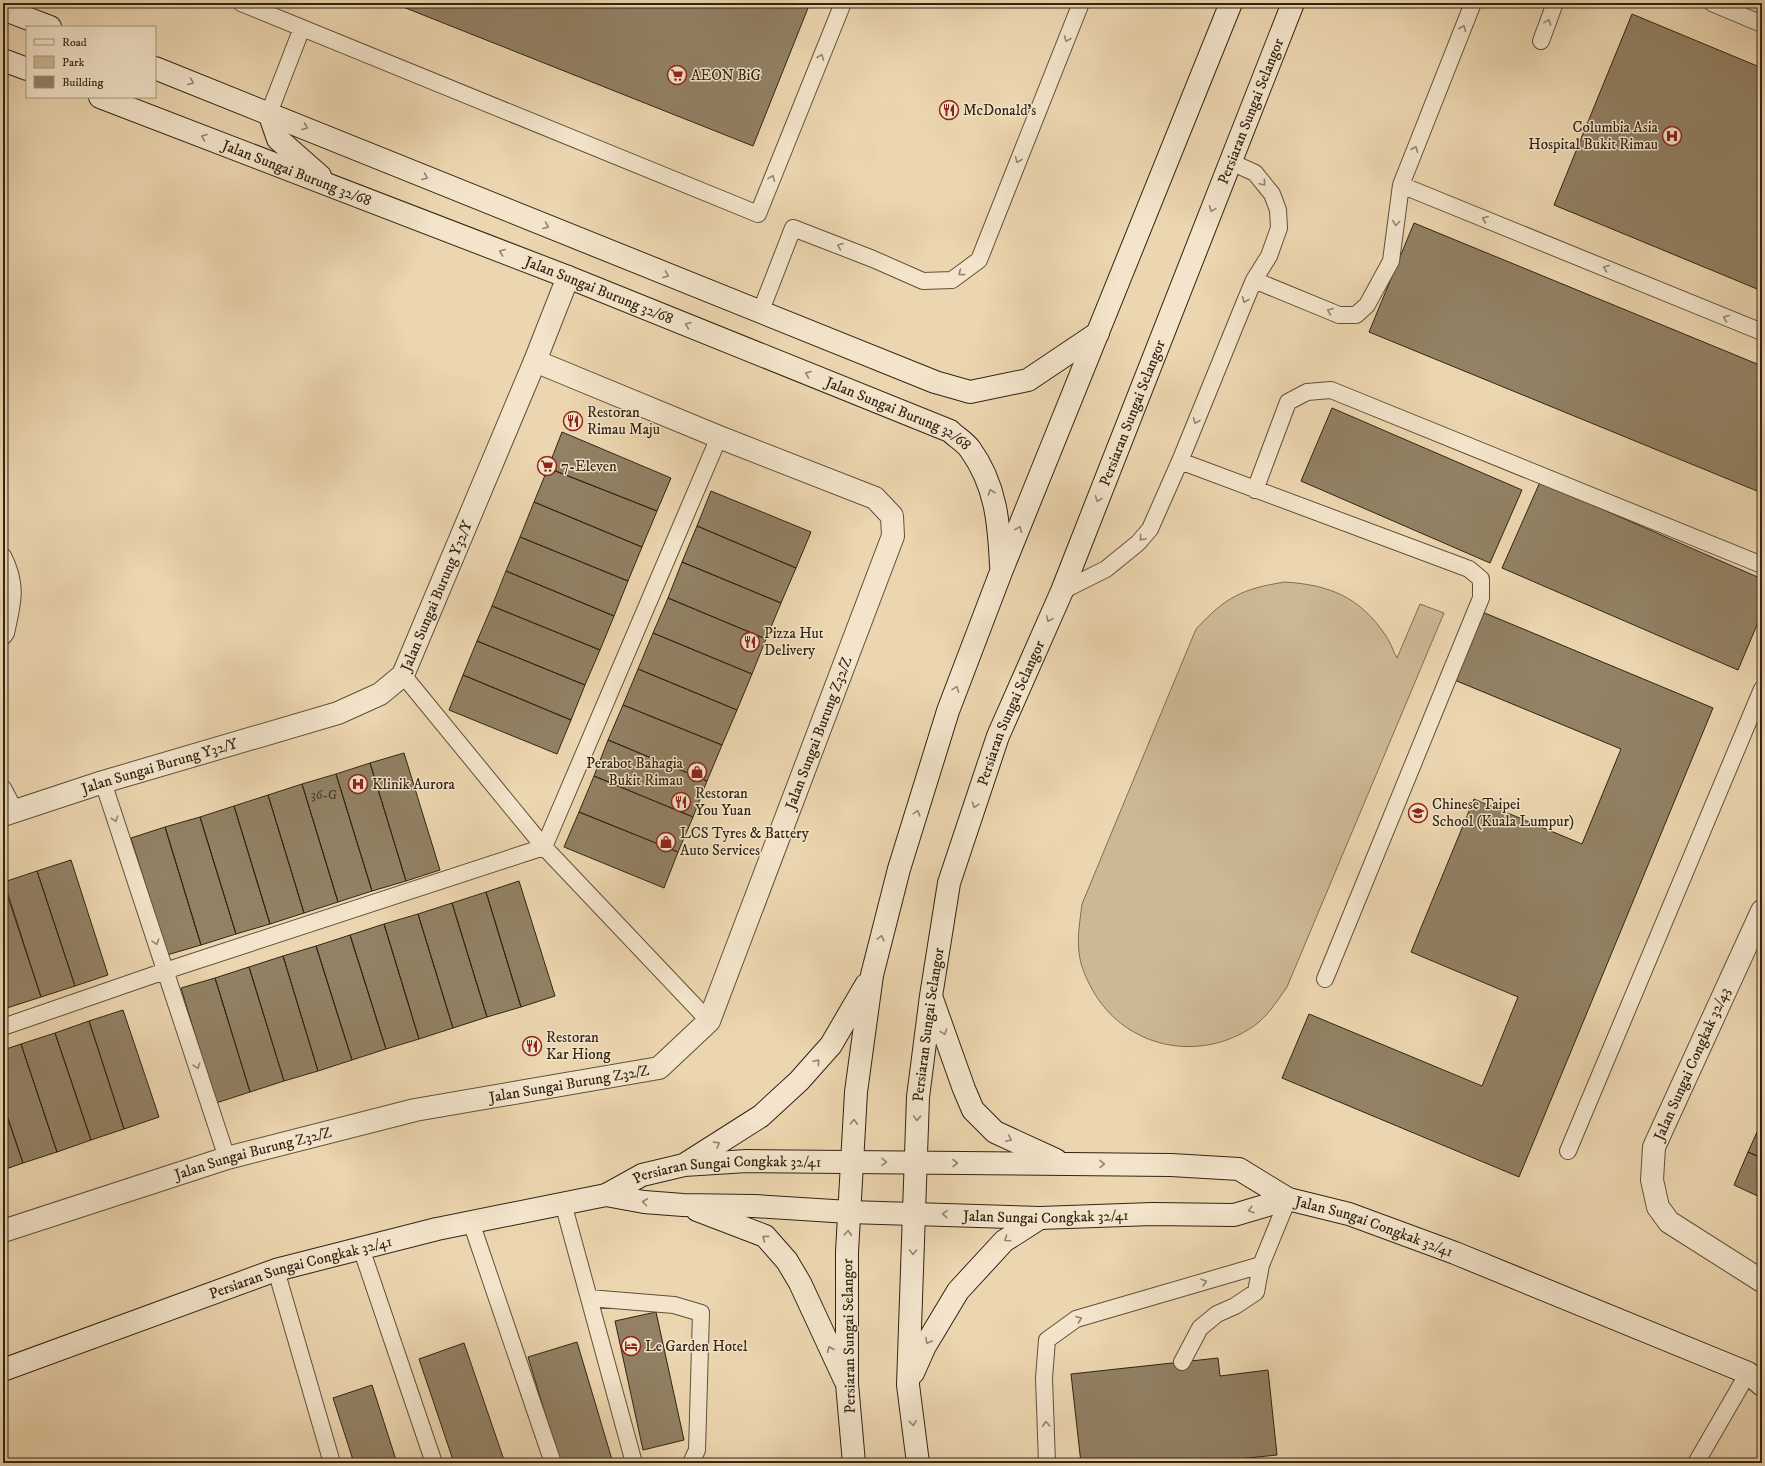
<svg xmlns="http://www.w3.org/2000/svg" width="1765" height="1466" viewBox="0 0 1765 1466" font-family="'IM FELL DW Pica',serif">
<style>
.green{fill:#ccb894;stroke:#7e6e54}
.building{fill:#928164;stroke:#312413}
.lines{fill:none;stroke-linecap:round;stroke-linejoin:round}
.lane-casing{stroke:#60503a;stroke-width:18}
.street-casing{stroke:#60503a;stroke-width:24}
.secondary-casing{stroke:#312413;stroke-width:24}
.lane{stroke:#f3e4cb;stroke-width:16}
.street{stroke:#f3e4cb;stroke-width:22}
.secondary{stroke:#f3e4cb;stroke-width:22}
.oneway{stroke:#92846f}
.labels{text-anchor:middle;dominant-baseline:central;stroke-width:3;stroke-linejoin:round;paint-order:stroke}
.number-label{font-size:13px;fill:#493b27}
.poi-label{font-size:15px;fill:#312413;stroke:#f3e4cb;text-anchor:start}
.street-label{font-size:15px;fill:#312413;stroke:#f3e4cb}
</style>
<rect width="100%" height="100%" fill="#ecd6af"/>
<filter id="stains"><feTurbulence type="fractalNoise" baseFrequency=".005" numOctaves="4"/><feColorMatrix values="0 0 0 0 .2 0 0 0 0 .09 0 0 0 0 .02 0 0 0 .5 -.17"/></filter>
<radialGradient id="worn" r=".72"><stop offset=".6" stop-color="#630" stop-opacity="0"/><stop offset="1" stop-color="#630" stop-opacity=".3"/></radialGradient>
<path class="green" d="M1285,582C1330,585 1360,597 1386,636C1391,643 1393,651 1397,658L1420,604L1444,613L1287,987C1277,1001 1268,1016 1254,1026C1199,1064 1124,1048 1092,989C1086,978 1080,965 1079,952C1077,936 1080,921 1082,904L1196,629C1226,597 1241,589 1285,582Z"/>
<path class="building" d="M393,3H810L753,146Z
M1632,14L1762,68V291L1554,205Z
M1414,223L1762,366V493L1369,332Z
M1332,408L1522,490L1490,563L1301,481Z
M562,432L671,478L657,511L548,468Z
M548,468L657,511L642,547L534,502Z
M1540,482L1762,579V613L1738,670L1502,568Z
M711,491L811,532L796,568L697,526Z
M534,502L642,547L628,581L520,537Z
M697,526L796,568L781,603L682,562Z
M520,537L628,581L614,616L506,571Z
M682,562L781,603L766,639L668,598Z
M506,571L614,616L600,650L492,606Z
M668,598L766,639L752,674L653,633Z
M492,606L600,650L585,685L477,641Z
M1480,611L1713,708L1519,1177L1282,1078L1309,1014L1482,1086L1518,997L1411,952L1474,799L1582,844L1621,749L1452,679Z
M653,633L752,674L737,710L638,669Z
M477,641L585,685L571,720L463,675Z
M638,669L737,710L722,745L623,705Z
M463,675L571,720L557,754L449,710Z
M623,705L722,745L707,781L608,740Z
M608,740L707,781L693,817L594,776Z
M404,753L440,870L406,881L370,763Z
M370,763L406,881L372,891L336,774Z
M336,774L372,891L338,902L302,784Z
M594,776L693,817L678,852L579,812Z
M302,784L338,902L304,913L268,795Z
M268,795L304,913L270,924L234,806Z
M234,806L270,924L236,934L200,817Z
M579,812L678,852L664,888L564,847Z
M200,817L236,934L201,945L165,827Z
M165,827L201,945L167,955L131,838Z
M71,860L108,975L75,986L37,871Z
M37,871L75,986L41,997L4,882Z
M519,881L555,996L521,1007L486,892Z
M3,882L41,997L7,1008L3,995Z
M486,892L521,1007L487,1017L452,903Z
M452,903L487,1017L453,1028L418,914Z
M418,914L453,1028L419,1039L384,924Z
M384,924L419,1039L386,1049L350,935Z
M350,935L386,1049L352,1060L316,946Z
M316,946L352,1060L318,1071L283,956Z
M283,956L318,1071L284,1081L249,967Z
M249,967L284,1081L250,1092L215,978Z
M215,978L250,1092L216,1103L181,988Z
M3,995L7,1008L3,1010Z
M123,1010L159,1117L124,1129L89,1021Z
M89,1021L124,1129L91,1140L55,1033Z
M55,1033L91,1140L57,1152L21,1044Z
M21,1044L57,1152L23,1163L3,1104V1050Z
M3,1104L23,1163L3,1170Z
M1762,1121V1158L1748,1152Z
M1748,1152L1762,1158V1198L1734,1185Z
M656,1312L684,1440L643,1450L615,1321Z
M577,1342L613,1463H560L528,1357Z
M464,1343L505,1463H454L419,1359Z
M1218,1358L1220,1376L1268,1370L1277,1455L1199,1463H1081L1071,1374Z
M372,1385L397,1463H354L333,1398Z"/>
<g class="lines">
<defs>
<path id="lane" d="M241,3L758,214L843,3
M1712,3L1762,24
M1541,41L1555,3
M269,113L302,28
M1401,185L1762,332
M1254,280L1339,315H1356L1367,305L1391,261L1401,185L1473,3
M760,313L793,228L873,259L923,281L952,280L979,260L1081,3
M1180,461L1469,569L1481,579V598L1325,979
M1255,490L1288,402L1307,392L1331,390L1762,565
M3,556C18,585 13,602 6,633L3,637
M1062,591L1106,569L1138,543L1150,529L1180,461L1246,299L1254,280L1269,256L1279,228L1278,210L1272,194L1255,173L1231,162
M403,675L544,847L709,1021
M103,782L227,1158
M3,788L15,811
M3,1027L165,971L544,847L719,437
M1568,1151L1762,689
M563,1203L634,1463
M471,1222L553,1463
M361,1248L434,1463
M276,1270L332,1463
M589,1298L674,1305L701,1313L697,1450L691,1463
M1182,1362L1200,1328L1217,1314L1235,1306L1256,1292L1261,1265
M1047,1463L1044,1378L1047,1340L1076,1319L1261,1265L1288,1199
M1696,1463L1748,1373"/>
<g id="street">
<path id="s1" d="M3,815L103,782L338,713L380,694L403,675L535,361L568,277"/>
<path d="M1762,911L1654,1147L1652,1180L1658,1207L1669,1222L1762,1281"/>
<path id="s2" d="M3,1231L227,1158L415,1110L659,1068L709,1021L893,536L892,516L875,498L719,437L535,361"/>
</g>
<g id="secondary">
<path d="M3,9L50,27"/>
<path d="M3,60L27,69"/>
<path d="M155,68L935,382L970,392L1028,380L1098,333"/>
<path id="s3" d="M100,97L568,277L950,431C956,437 965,442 970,449C996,485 999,523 1001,565"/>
<path d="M269,113L278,139L320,176"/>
<path d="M932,999L964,1089L973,1110L995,1132L1056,1160"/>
<path d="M687,1163L761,1116L799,1081L831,1045L866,985"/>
<path id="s4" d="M606,1195L644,1202L683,1205L754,1206L849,1212L1040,1218L1152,1214L1234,1215L1288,1199L1349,1214L1455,1253L1748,1373L1762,1385"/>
<path d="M697,1210L765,1236L787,1261L800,1283L845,1380"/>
<path id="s5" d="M3,1370L276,1270L437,1229L606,1195L642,1175L684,1165L747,1161L1171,1165L1239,1169L1288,1199"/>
<path d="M913,1373L925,1346L958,1291L1004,1241L1040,1218"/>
<path d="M854,1463L847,1384V1252L856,1092L872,975L899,869L948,711L1001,572L1231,3"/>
<path id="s6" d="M918,1463L908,1385L918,1097L931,996L949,883L998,736L1062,591L1293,3"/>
</g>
</defs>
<use href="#lane" class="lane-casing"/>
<use href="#street" class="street-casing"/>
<use href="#secondary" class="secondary-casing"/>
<use href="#lane" class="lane"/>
<use href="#street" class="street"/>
<use href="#secondary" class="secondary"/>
</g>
<defs><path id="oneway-chevron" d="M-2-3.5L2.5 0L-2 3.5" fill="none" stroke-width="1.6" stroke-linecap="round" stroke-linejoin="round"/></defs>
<g class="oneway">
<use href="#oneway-chevron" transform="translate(1548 22) rotate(-69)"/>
<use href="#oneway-chevron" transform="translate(1463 28) rotate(-68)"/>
<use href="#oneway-chevron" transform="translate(1067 39) rotate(112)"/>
<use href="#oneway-chevron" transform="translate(821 57) rotate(-68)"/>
<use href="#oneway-chevron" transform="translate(191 82) rotate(21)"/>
<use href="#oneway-chevron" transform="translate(305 127) rotate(22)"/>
<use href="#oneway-chevron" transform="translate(204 137) rotate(-159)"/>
<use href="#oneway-chevron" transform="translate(1415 149) rotate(-68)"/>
<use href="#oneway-chevron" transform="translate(1018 160) rotate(112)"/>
<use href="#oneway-chevron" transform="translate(425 177) rotate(22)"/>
<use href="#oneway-chevron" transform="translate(772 178) rotate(-68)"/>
<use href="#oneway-chevron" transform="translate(1263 183) rotate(50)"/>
<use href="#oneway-chevron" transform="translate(1212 209) rotate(111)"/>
<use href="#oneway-chevron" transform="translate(1485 219) rotate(-158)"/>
<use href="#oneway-chevron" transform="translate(1396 223) rotate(98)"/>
<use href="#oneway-chevron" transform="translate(546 226) rotate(22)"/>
<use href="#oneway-chevron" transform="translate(840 246) rotate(-159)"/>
<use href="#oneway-chevron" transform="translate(502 252) rotate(-159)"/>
<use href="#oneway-chevron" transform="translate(1606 268) rotate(-158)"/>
<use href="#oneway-chevron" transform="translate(961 273) rotate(143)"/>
<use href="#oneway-chevron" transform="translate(666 275) rotate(22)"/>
<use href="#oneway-chevron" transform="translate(1245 300) rotate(113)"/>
<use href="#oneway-chevron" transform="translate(1330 311) rotate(-158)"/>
<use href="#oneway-chevron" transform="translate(1726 318) rotate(-158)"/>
<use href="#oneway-chevron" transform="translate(688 325) rotate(-158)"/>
<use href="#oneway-chevron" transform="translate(808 374) rotate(-158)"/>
<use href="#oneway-chevron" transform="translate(1196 421) rotate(112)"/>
<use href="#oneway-chevron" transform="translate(991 492) rotate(-109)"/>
<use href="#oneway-chevron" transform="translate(1098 499) rotate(112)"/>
<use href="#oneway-chevron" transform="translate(1019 529) rotate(-68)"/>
<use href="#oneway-chevron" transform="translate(1142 538) rotate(131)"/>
<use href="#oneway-chevron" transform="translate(1049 619) rotate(114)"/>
<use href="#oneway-chevron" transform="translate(956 689) rotate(-69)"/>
<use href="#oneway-chevron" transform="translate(975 805) rotate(108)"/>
<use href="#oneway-chevron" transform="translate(917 813) rotate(-73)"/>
<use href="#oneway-chevron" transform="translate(115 819) rotate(72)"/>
<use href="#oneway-chevron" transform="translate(881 938) rotate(-75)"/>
<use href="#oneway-chevron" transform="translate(156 942) rotate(72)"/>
<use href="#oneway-chevron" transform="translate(944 1032) rotate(70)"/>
<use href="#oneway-chevron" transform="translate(817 1062) rotate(-49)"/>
<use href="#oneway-chevron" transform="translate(197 1066) rotate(72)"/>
<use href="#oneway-chevron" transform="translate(917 1118) rotate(92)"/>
<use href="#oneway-chevron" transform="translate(854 1122) rotate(-87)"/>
<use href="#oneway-chevron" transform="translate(1009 1139) rotate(25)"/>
<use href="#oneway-chevron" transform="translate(717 1144) rotate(-32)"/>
<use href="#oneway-chevron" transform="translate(884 1162) rotate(1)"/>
<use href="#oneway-chevron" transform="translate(955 1163)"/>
<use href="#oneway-chevron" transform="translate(1102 1164) rotate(1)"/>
<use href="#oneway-chevron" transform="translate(645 1202) rotate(-173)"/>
<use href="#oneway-chevron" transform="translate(1251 1210) rotate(163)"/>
<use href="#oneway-chevron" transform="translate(945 1214) rotate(-178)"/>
<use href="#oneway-chevron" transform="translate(848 1233) rotate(-87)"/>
<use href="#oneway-chevron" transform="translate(765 1238) rotate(-143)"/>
<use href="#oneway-chevron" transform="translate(1007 1239) rotate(145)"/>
<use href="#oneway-chevron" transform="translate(913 1252) rotate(92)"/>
<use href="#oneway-chevron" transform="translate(1204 1282) rotate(-16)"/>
<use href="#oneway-chevron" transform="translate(1079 1319) rotate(-21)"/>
<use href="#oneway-chevron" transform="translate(928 1341) rotate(119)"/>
<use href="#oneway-chevron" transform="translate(830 1349) rotate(-113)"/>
<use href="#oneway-chevron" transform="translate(913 1423) rotate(83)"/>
<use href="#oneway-chevron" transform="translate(1046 1424) rotate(-93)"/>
</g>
<defs>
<symbol id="supermarket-ring" viewBox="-11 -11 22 22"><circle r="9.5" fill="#f3e4cb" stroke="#8f2418" stroke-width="1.5"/><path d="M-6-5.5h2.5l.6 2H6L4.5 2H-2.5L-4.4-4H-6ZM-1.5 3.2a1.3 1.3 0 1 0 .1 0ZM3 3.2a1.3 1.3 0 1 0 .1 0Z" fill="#8f2418"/></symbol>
<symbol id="restaurant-ring" viewBox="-11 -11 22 22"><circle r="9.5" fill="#f3e4cb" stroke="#8f2418" stroke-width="1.5"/><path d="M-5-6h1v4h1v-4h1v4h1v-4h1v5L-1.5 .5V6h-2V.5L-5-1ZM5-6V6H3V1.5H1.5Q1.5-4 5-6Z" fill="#8f2418"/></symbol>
<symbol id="hospital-ring" viewBox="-11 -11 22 22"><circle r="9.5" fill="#f3e4cb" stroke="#8f2418" stroke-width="1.5"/><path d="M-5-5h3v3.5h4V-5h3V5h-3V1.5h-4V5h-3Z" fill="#8f2418"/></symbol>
<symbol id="shop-ring" viewBox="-11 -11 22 22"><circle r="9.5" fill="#f3e4cb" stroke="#8f2418" stroke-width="1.5"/><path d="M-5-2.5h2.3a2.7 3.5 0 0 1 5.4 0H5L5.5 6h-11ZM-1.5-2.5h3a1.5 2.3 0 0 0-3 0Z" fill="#8f2418"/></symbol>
<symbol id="school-ring" viewBox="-11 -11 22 22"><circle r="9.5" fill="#f3e4cb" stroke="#8f2418" stroke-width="1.5"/><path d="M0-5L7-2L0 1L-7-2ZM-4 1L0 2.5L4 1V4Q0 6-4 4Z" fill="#8f2418"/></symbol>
<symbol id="hotel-ring" viewBox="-11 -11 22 22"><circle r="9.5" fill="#f3e4cb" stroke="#8f2418" stroke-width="1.5"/><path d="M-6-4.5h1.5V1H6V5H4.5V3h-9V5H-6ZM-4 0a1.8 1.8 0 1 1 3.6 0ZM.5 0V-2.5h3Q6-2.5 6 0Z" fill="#8f2418"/></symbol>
</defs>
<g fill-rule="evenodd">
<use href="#supermarket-ring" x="666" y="64" width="22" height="22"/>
<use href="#restaurant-ring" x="938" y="99" width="22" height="22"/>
<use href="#hospital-ring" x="1661" y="125" width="22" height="22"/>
<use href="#restaurant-ring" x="562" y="410" width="22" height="22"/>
<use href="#supermarket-ring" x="536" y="455" width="22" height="22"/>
<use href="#restaurant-ring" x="739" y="631" width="22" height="22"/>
<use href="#shop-ring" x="686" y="761" width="22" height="22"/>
<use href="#hospital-ring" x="347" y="773" width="22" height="22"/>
<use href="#restaurant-ring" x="670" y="791" width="22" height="22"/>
<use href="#school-ring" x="1407" y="802" width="22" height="22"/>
<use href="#shop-ring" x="655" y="831" width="22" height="22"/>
<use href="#restaurant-ring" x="521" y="1035" width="22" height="22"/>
<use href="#hotel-ring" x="620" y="1335" width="22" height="22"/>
</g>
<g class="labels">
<g class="number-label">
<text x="324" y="795">36-G</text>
</g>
<g class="poi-label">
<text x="691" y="75">AEON BiG</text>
<text x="963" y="110">McDonald's</text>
<text x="1658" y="127" text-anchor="end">Columbia Asia<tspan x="1658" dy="17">Hospital Bukit Rimau</tspan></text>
<text x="587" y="412">Restoran<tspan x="587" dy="17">Rimau Maju</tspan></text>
<text x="561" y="466">7-Eleven</text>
<text x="764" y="633">Pizza Hut<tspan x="764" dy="17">Delivery</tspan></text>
<text x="683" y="763" text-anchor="end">Perabot Bahagia<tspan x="683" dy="17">Bukit Rimau</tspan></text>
<text x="372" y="784">Klinik Aurora</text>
<text x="695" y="793">Restoran<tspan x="695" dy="17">You Yuan</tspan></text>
<text x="1432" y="804">Chinese Taipei<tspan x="1432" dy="17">School (Kuala Lumpur)</tspan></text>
<text x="680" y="833">LCS Tyres &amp; Battery<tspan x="680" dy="17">Auto Services</tspan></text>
<text x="546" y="1037">Restoran<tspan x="546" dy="17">Kar Hiong</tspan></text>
<text x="645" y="1346">Le Garden Hotel</text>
</g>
<g class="street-label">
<text stroke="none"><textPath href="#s6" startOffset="1412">Persiaran Sungai Selangor</textPath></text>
<text stroke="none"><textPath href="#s3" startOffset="211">Jalan Sungai Burung 32/68</textPath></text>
<text stroke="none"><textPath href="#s3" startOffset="535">Jalan Sungai Burung 32/68</textPath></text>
<text stroke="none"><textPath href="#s6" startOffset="1088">Persiaran Sungai Selangor</textPath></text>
<text stroke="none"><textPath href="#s3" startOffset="859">Jalan Sungai Burung 32/68</textPath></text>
<text stroke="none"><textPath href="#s1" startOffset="512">Jalan Sungai Burung Y32/Y</textPath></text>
<text stroke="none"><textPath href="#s6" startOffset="764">Persiaran Sungai Selangor</textPath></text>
<text stroke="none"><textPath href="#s2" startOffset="1054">Jalan Sungai Burung Z32/Z</textPath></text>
<text stroke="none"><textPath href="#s1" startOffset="164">Jalan Sungai Burung Y32/Y</textPath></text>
<text stroke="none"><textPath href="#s6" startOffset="440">Persiaran Sungai Selangor</textPath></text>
<text transform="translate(1692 1064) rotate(-66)">Jalan Sungai Congkak 32/43</text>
<text stroke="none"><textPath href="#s2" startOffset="586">Jalan Sungai Burung Z32/Z</textPath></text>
<text stroke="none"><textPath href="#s2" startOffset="262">Jalan Sungai Burung Z32/Z</textPath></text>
<text stroke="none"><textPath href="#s5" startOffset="756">Persiaran Sungai Congkak 32/41</textPath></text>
<text stroke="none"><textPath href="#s4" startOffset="441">Jalan Sungai Congkak 32/41</textPath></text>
<text stroke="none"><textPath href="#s4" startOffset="776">Jalan Sungai Congkak 32/41</textPath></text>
<text stroke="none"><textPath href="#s5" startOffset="315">Persiaran Sungai Congkak 32/41</textPath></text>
<text transform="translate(849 1336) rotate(-91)">Persiaran Sungai Selangor</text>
</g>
</g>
<rect width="1765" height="1466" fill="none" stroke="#ecd6af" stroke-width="16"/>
<rect x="4" y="4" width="1757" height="1458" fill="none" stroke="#312413" stroke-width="2"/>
<rect x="8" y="8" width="1749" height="1450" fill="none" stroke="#312413"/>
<rect x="26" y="26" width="130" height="72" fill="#f3e4cb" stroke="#a59781"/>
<rect x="34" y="39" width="20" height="6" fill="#f3e4cb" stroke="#a59781"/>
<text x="62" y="46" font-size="12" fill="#312413">Road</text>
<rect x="34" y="56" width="20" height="12" fill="#ccb894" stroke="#a59781"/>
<text x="62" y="66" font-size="12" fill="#312413">Park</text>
<rect x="34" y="76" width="20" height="12" fill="#928164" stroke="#a59781"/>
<text x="62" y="86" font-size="12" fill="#312413">Building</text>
<rect width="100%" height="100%" filter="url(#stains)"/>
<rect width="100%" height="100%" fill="url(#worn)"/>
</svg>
